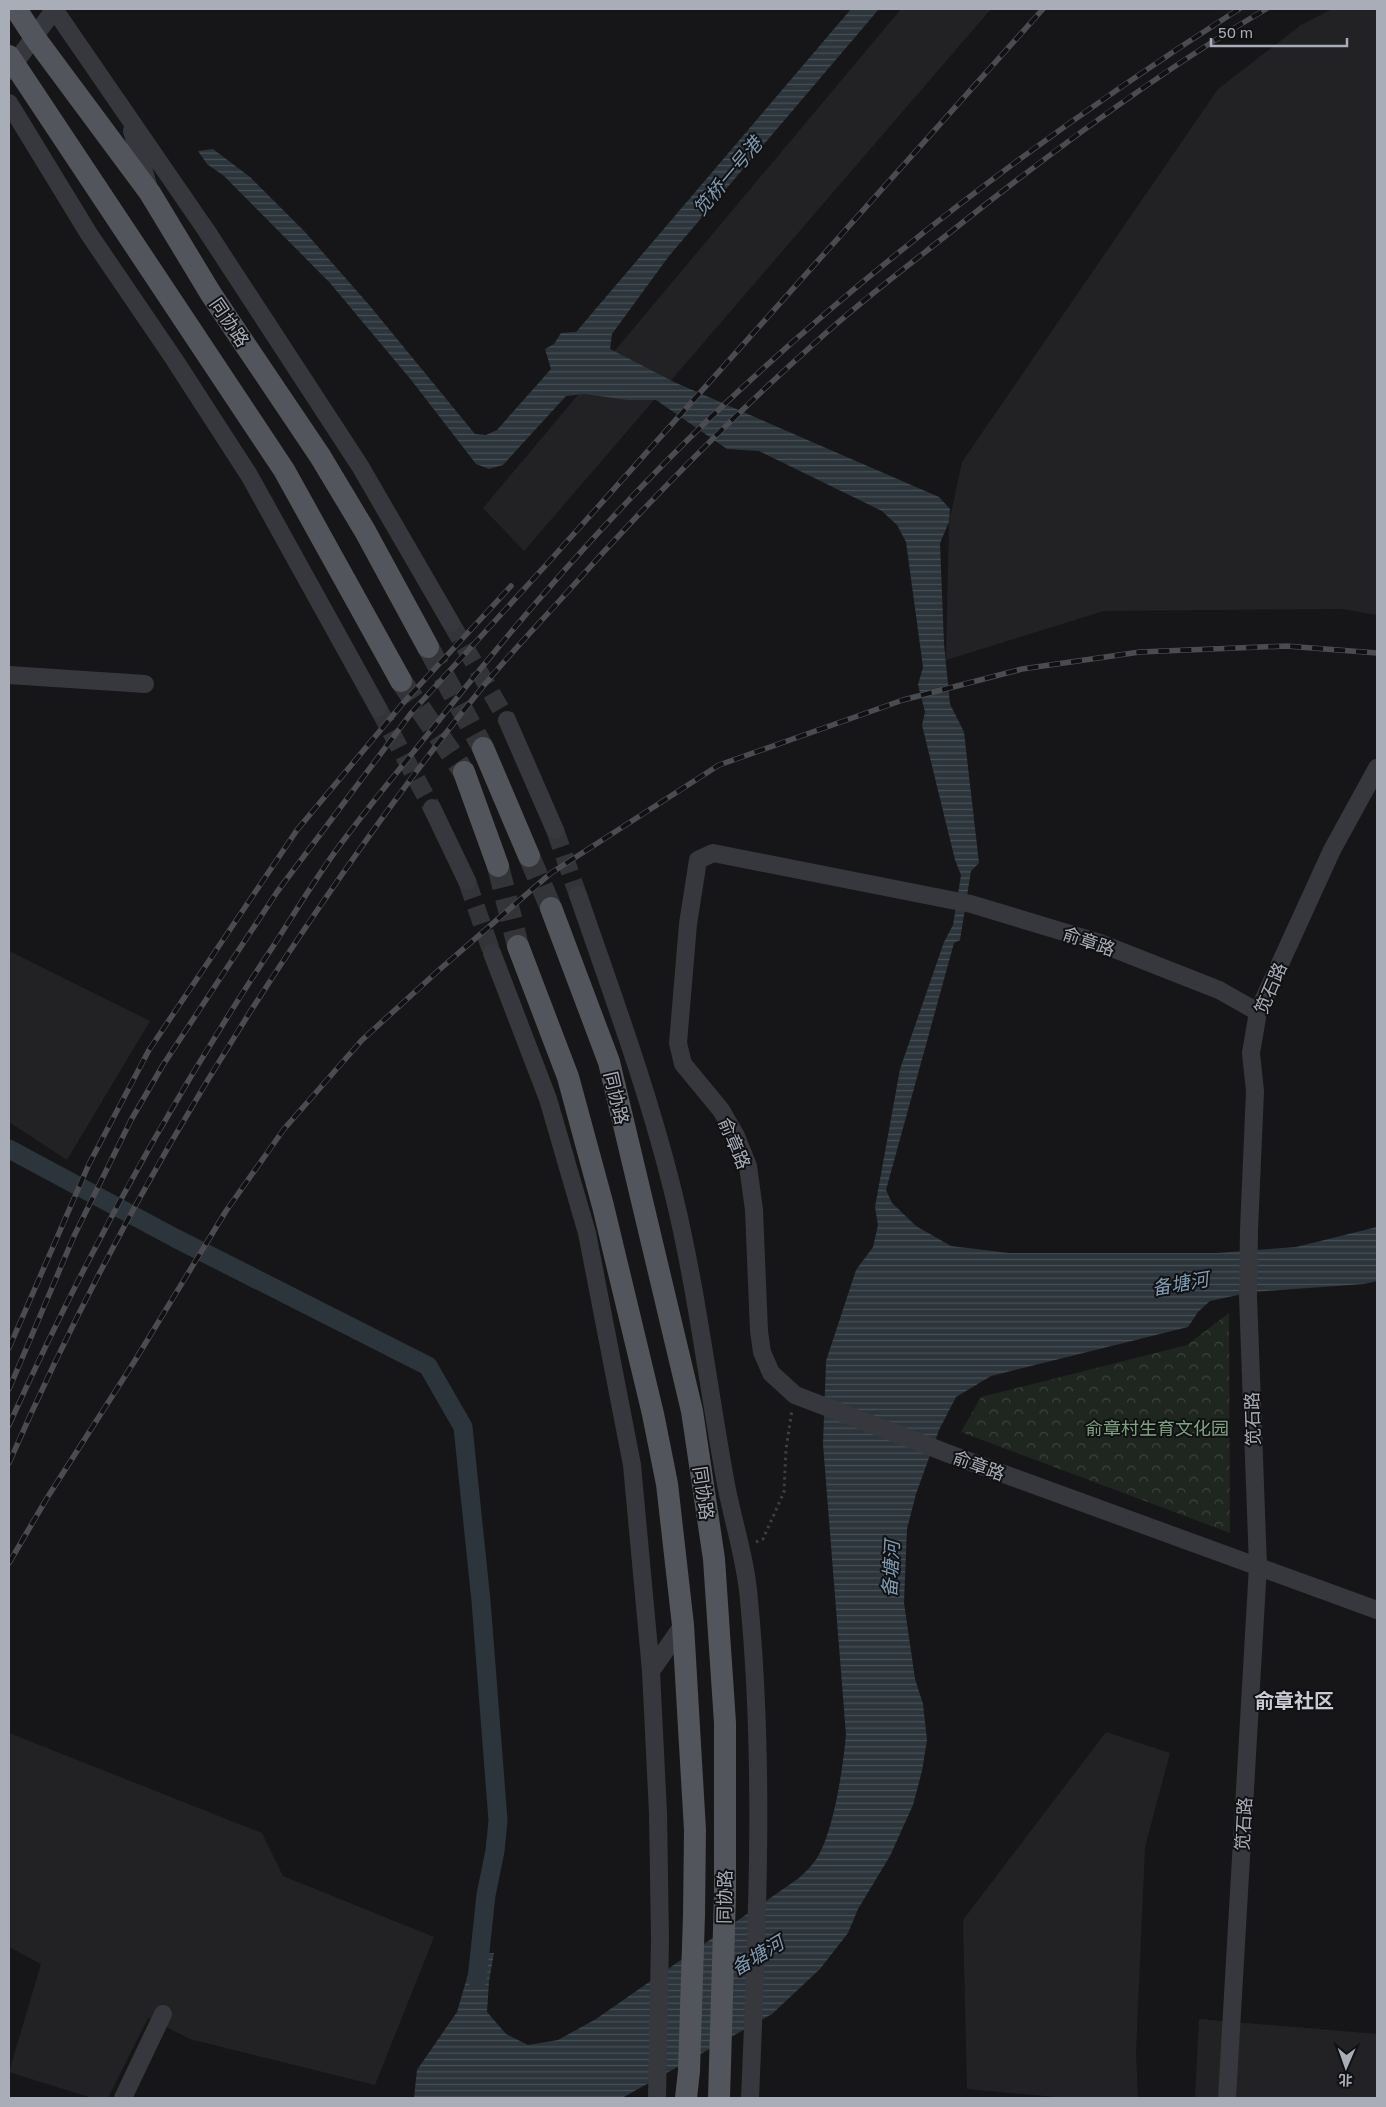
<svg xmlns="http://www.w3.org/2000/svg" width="1386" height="2107" viewBox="0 0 1386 2107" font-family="'Golos Text','Noto Sans SC',sans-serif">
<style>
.built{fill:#222225}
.park{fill:url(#park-crowns)}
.water{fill:url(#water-rules)}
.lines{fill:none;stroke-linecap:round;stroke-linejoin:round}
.canal{stroke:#2c353c;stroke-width:19}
.minor-tunnel{stroke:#333438;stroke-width:18;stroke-dasharray:18 9;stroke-linecap:butt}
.major-tunnel{stroke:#333438;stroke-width:22;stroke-dasharray:22 11;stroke-linecap:butt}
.path{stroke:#3d3f44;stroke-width:3;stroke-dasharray:2.5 4;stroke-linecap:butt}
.minor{stroke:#37383d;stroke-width:18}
.major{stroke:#53555c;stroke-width:22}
.rail-casing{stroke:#4a4c52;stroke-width:5.5}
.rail{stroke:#111113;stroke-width:4;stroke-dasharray:11;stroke-linecap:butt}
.labels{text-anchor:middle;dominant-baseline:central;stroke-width:4;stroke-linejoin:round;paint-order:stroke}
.street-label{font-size:18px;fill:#a8adb8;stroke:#111113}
.park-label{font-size:18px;fill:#7fa381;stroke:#111113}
.water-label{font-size:19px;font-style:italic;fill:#7f9bb3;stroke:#111113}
.quarter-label{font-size:20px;font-weight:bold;fill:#c9ccd4;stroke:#111113}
</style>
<defs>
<pattern id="park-crowns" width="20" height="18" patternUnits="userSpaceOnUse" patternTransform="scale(1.25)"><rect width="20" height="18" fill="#1e261f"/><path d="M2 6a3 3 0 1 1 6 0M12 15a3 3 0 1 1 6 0" fill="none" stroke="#3c433d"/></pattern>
<pattern id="water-rules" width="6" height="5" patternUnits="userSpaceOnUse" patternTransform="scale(1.25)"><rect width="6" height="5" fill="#2c353c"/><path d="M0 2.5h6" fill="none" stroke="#485056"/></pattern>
</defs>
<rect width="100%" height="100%" fill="#161618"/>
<path class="built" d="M901,9H991L524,551L483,508Z
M1332,9H1377V615L1342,609L1104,611L946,660L949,522L962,462L1218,89L1301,25Z
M9,951L150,1021L67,1160L9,1122Z
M1106,1732L1170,1753L1145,1847L1136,2053L1138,2098H1056L1055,2097L967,2089L963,1920Z
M9,1733L262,1833L283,1876L434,1937L375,2085L190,2039L148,2018L108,2098H92L9,2072L41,1964L9,1947Z
M1199,2019L1377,2034V2098H1195Z"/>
<path class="park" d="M1229,1313L1230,1533L961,1432L981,1397L1187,1345Z"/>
<path class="water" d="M851,9H879L669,256L612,334L610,349L674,382L939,497L950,509L949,522L940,543L944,644L950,704L964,732L979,863L971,871L960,940L954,943L886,1190L892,1203L916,1226L951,1246L1009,1253H1218L1296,1247L1377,1227V1281L1364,1284L1252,1292L1210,1301L1198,1312L1188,1327L991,1376L956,1397L939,1430L916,1494L907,1529L904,1603L915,1679L923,1704L927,1740L922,1771L913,1805L890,1856L858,1909L848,1933L820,1969L772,2014L622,2098H414L417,2070L457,2012L474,1954L494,1953L489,1981L487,2012L506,2034L528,2045L558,2040L596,2019L799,1878C805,1872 813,1865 817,1858C834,1831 843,1767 846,1735L823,1444L826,1361L856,1270L873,1247L878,1225L875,1207L900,1069L944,942L953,925L961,875L955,860L922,725L925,712L918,685L923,667L906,542L897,525L882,511L759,451L727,449L656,400H628L585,394L566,396L503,465L489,469L476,464L412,381L330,283L224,176L207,164L198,151L213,149L250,177L305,232L370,306L475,434L486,435L497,430L551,369L545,349L554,344L561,333L576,332Z"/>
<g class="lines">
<path class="canal" d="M9,1149L175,1238L428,1366L463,1427L481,1601L498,1820L495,1851L486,1895L477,1979"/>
<path class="minor-tunnel" d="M451,623L507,720
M378,708L432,808
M555,830L578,895
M467,881L492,953"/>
<path class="major-tunnel" d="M428,647L483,748
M401,681L464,772
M529,856L551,908
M498,866L518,946"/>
<path class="path" d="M756,1542L763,1539L784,1492L786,1449L792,1410"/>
<path class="minor" d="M54,9L206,230L360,466L451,623
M9,71L54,10
M9,103L89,234L174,359L249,475L378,708
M132,131L148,185
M9,675L145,684
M507,720L555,830
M432,808L467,881
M578,895C613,996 650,1096 675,1200C697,1292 708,1386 725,1479C732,1519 746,1559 749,1600C765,1765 757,1933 750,2098
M492,953L548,1099L587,1233L632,1465L651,1671L658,1813L660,1939L657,2098
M1258,1012L1219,990L1097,942L971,904L713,853L698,860L688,924L678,1043L683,1064L721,1110L736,1136L748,1166L754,1210L759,1331L762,1352L771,1373L795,1395L952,1455L1377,1610
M651,1671L683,1625
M123,2098L163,2014
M1227,2098L1258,1566L1248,1296L1249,1230L1255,1091L1251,1053L1258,1012L1332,850L1377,768"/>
<path class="major" d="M16,9L35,38L150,193L211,294L320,456L365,531L428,647
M9,56L284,470L401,681
M483,748L529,856
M464,772L498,866
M551,908L609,1062L692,1411L714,1559L725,1723V1895L719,2098
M518,946L568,1077L603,1206L653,1414L667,1484L683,1625L695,1830L694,1915L689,2071L686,2098"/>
<defs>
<path id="rail" d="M9,1348L89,1164L149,1050L297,830L404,702L511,586
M9,1389L74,1236L131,1120L163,1065L277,892L412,712L546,565L1043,9
M9,1425C84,1259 171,1100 272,948C296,911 319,872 346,837C379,793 414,752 448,709C529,607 616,509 710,418C872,263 1051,129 1239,9
M9,1463C93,1270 196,1088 314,915C366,839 419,765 477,694C503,661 533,630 562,598C642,508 727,421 817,341C863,299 913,262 962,223C1059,146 1159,72 1266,9
M9,1563L47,1498L134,1362L226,1211L284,1129L362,1040L439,970L551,873L719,765L903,700L1022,669L1140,652L1286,646L1377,653"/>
</defs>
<use href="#rail" class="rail-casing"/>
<use href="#rail" class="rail"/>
</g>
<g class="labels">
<g class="street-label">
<text transform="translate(230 322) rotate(56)">同协路</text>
<text transform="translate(1089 941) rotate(19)">俞章路</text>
<text transform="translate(1270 988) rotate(-67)">笕石路</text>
<text transform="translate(617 1098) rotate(77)">同协路</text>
<text transform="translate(735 1143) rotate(67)">俞章路</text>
<text transform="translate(1252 1419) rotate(-92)">笕石路</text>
<text transform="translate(979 1465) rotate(20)">俞章路</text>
<text transform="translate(704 1493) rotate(82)">同协路</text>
<text transform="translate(1243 1824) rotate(-87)">笕石路</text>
<text transform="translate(724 1897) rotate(-89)">同协路</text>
</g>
<g class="park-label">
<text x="1157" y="1428">俞章村生育文化园</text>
</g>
<g class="water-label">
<text transform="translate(727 176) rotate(-50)">笕桥一号港</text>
<text transform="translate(1180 1283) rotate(-10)">备塘河</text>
<text transform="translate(890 1569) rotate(-87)">备塘河</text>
<text transform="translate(757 1955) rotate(-31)">备塘河</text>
</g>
<g class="quarter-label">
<text x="1294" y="1700">俞章社区</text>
</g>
</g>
<rect width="1386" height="2107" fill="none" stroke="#a8adb8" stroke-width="20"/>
<g transform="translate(1346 2067) rotate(182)" stroke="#111113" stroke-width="4" paint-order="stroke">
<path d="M0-4L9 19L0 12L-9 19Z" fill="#a8adb8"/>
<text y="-8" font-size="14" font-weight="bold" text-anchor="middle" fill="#a8adb8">北</text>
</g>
<path d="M1211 38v8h136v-8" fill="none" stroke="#a8adb8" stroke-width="2.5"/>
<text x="1218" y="38" font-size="15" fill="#a8adb8" stroke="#111113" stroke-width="4" paint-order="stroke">50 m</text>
</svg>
